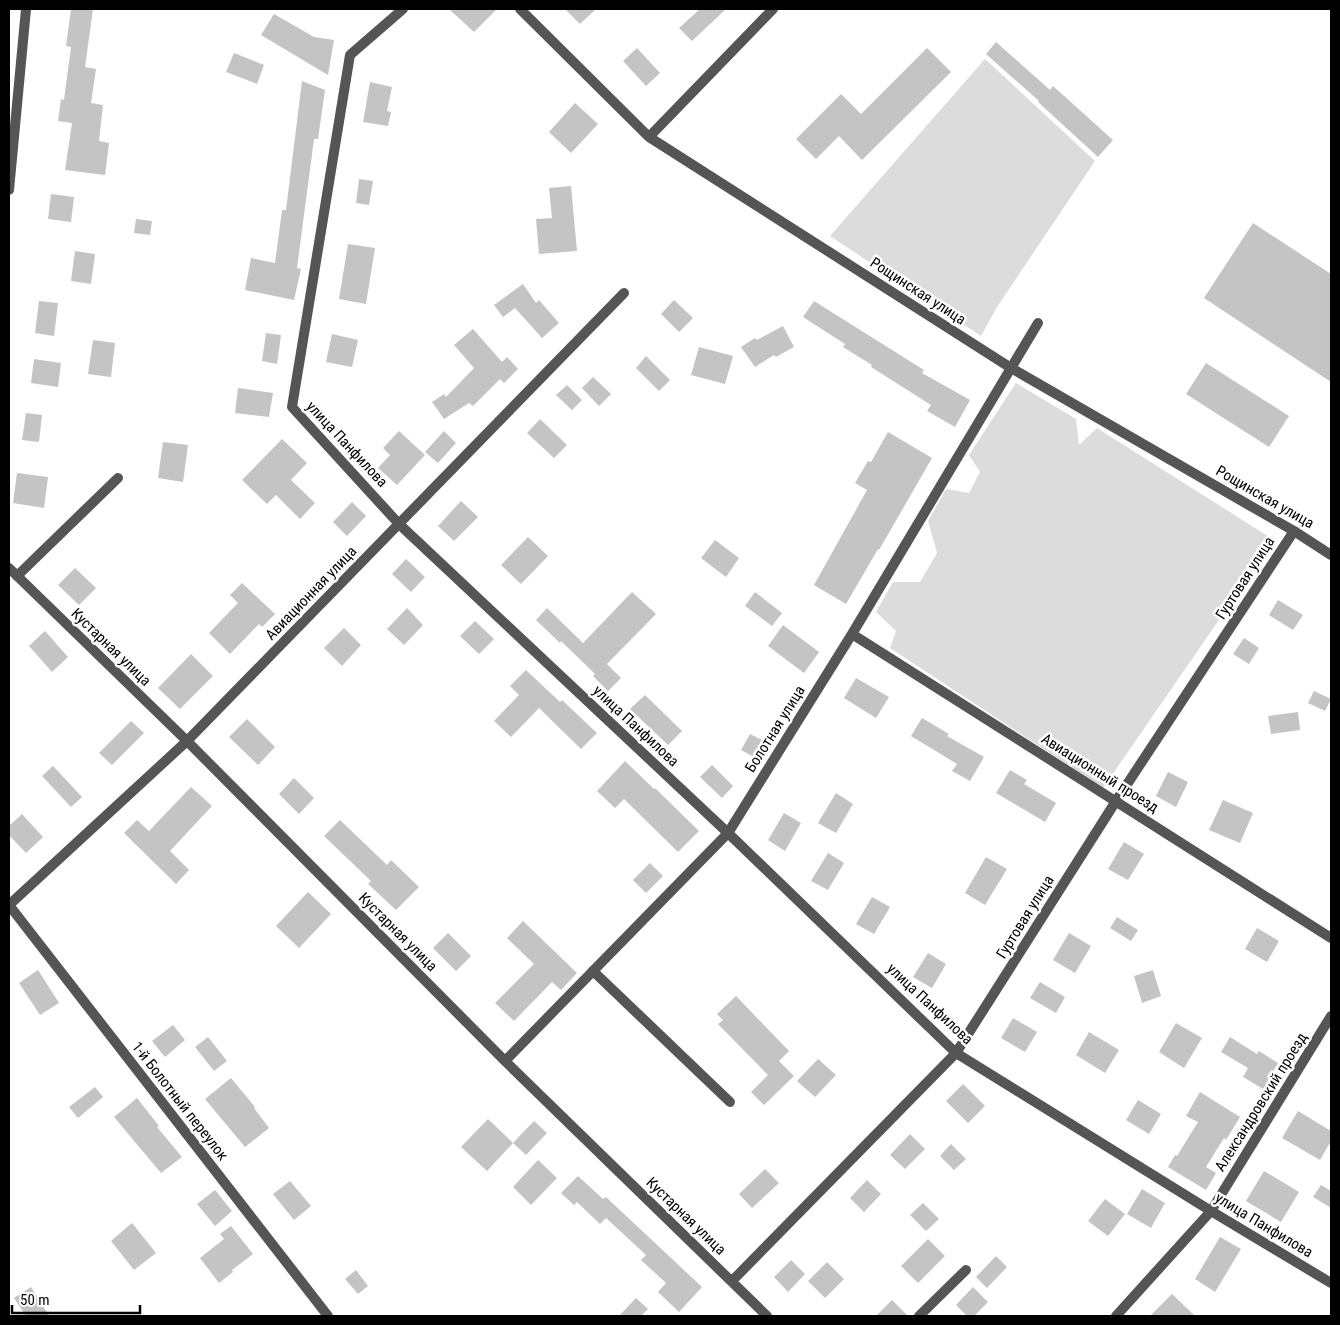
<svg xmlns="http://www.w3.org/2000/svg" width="1340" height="1325" viewBox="0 0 1340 1325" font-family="'Roboto Condensed',sans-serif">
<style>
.green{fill:#dcdcdc}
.building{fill:#c4c4c4}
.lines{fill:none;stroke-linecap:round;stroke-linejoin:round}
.lane{stroke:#555;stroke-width:10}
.street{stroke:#555;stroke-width:10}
.labels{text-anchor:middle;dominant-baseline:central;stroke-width:5;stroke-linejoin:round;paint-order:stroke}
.street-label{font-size:15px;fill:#000;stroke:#fff}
</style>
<rect width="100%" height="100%" fill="#fff"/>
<path class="green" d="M985,59L1095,161L997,307L981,336L830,236Z
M1016,383L1076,419L1079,445L1097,428L1274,540L1103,788L890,648L896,631L876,612L893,582H920L937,553L928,521L946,489L969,493L980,472L969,455Z"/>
<path class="building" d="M71,9H93L85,67L96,69L91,103L103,105L99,141L109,143L105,175L65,170L72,123L58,121L61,99L64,100L71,47L66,46Z
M449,9H497L474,32Z
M565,9H596L580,24Z
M700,9H726L692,41L679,28Z
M274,14L314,37L334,40L328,75L261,35Z
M996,42L1050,90L1053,86L1113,140L1098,157L1038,102L1039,101L986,54Z
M637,48L660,73L646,86L623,61Z
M927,48L951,72L862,160L839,136L816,159L796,139L841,94L861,114Z
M234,53L264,65L257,84L226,72Z
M302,81L325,90L318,139H314L297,268L301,269L294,300L245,290L251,258L275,263L282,210H286Z
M370,82L392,87L387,111L391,112L388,126L363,122Z
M575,103L598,124L571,153L549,132Z
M359,179L373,181L369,205L356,203Z
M571,186L577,251L539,254L536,219L552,218L549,188Z
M51,194L74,197L71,222L48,219Z
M136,219L152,221L150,235L134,233Z
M1253,223L1331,274V382L1204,298Z
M348,244L375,248L366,304L339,299Z
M75,251L95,254L91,284L71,281Z
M523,284L536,303L539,300L559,323L542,338L515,308L503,317L494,305Z
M674,300L693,318L679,332L661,314Z
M39,301L58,303L54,336L35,333Z
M814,301L924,370L922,373L970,400L955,427L927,411L931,405L871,367L872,365L843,347L845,344L803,317Z
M783,326L794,347L776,357L774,355L755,367L741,347L755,338L757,340Z
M473,329L502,362L507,357L518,369L504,383L500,379L473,406L469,403L444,419L432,402L444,394L446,397L474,368L454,345Z
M266,333L281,335L277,364L262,361Z
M332,334L358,340L352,367L326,362Z
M93,340L115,343L111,377L88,374Z
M699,347L733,356L725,384L691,375Z
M646,356L670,380L659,391L636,368Z
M34,359L61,363L58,387L31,383Z
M1206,363L1289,416L1269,447L1186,394Z
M593,377L611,394L599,406L582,388Z
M567,385L582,400L572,410L556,395Z
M238,388L273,393L269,417L235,413Z
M26,413L42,415L39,442L22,440Z
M540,419L567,445L554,458L527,433Z
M399,431L425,455L397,485L378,468L390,455L383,448Z
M444,431L456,443L438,463L425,452Z
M888,432L932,458L879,550L878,549L846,604L814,585L867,490L855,483L868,461L871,462Z
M282,439L307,463L291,480L315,503L300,519L276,495L267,504L242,480Z
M163,442L188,445L183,482L158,478Z
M17,473L48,477L44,508L13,503Z
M461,501L478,517L454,541L438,526Z
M352,502L366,516L347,536L333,522Z
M528,537L548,556L521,584L501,565Z
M715,540L739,558L726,577L701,558Z
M406,559L425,577L411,592L392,574Z
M75,568L96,588L79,605L58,585Z
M242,583L275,614L262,627L259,624L230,654L209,633L238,603L230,595Z
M632,592L656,614L607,664L621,678L608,691L593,676L595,674L561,641L560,643L536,620L547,608L583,643Z
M755,592L782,613L772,626L745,606Z
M1278,600L1303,615L1293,630L1269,615Z
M407,608L423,625L404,645L387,629Z
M475,621L494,639L479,654L460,636Z
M783,625L819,652L804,673L768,646Z
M344,628L361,645L342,666L324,648Z
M45,631L68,657L52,672L29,646Z
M1244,638L1259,648L1249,664L1233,654Z
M191,654L213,676L180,709L158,688Z
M526,670L560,702L562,700L597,733L581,749L539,708L511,737L494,721L519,695L510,686Z
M856,678L889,697L876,718L844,698Z
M1314,691L1331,699L1325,711L1308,703Z
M645,695L682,731L668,745L630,709Z
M1298,712L1300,730L1271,734L1268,716Z
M922,718L949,734L947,736L984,757L970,781L952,771L957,764L911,736Z
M247,719L275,747L258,765L229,737Z
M131,721L144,733L112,765L99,753Z
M750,734L762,740L754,757L741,750Z
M625,761L654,789L655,788L699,831L678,852L624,799L615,808L597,791Z
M712,765L733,786L722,798L700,777Z
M53,766L82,797L71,807L42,776Z
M1010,770L1027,780L1024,784L1056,803L1045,822L996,793Z
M1168,772L1188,782L1176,807L1156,796Z
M294,778L314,798L299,814L279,794Z
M191,787L212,806L170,851L189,870L176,884L124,833L137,820L149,831Z
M836,793L853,804L836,833L818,823Z
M1223,800L1253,813L1240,843L1209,830Z
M784,813L801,823L785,851L768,840Z
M22,814L43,837L26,853L9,835V826Z
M340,820L387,865L391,860L419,887L396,910L368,884L371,881L324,836Z
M1124,842L1144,854L1128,880L1108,869Z
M828,853L844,863L828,890L811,881Z
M986,857L1007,869L985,905L965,893Z
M650,863L663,876L646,893L633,880Z
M308,892L331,914L299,948L276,926Z
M872,897L890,907L874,934L856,924Z
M1117,917L1138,930L1131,941L1110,928Z
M523,921L577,973L561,990L552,982L514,1021L495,1003L534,964L507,938Z
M1257,928L1279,941L1267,962L1245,949Z
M448,933L471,956L456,971L433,948Z
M1069,933L1091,946L1075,973L1053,960Z
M928,953L946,964L932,988L913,977Z
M38,970L59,1003L40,1015L19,983Z
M1153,970L1161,996L1142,1003L1134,976Z
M1040,982L1065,997L1056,1013L1030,998Z
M736,996L789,1051L779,1061L794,1076L764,1105L751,1092L768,1075L718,1024L723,1020L717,1014Z
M1013,1018L1037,1032L1025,1052L1001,1038Z
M1176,1023L1202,1038L1184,1068L1159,1052Z
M173,1025L185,1040L165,1057L152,1041Z
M1089,1032L1119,1050L1105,1073L1076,1055Z
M208,1037L227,1061L214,1071L195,1047Z
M1230,1037L1257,1054L1259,1051L1278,1063L1263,1089L1243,1077L1248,1068L1221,1052Z
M818,1059L836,1075L815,1097L797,1081Z
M231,1078L255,1107L254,1108L269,1128L245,1147L205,1099Z
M963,1084L985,1106L968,1123L946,1101Z
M95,1087L103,1097L78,1118L69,1107Z
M1200,1092L1240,1117L1226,1140L1224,1138L1206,1167L1216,1173L1206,1190L1168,1167L1175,1155L1177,1156L1198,1122L1186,1116Z
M137,1098L159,1126L157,1127L182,1157L161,1173L114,1117Z
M1138,1100L1161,1114L1149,1134L1126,1120Z
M1298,1111L1331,1131V1141L1320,1160L1282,1138Z
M488,1119L513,1143L487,1171L461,1147Z
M534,1121L547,1133L526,1155L513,1143Z
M910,1134L925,1149L905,1169L890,1155Z
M951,1144L966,1159L954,1170L940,1156Z
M538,1160L557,1178L531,1205L513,1187Z
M765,1169L779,1183L752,1208L739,1194Z
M1264,1171L1299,1192L1281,1222L1246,1201Z
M578,1176L603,1199L606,1197L702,1287L679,1312L658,1292L666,1283L641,1260L646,1255L606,1218L600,1224L577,1202L574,1205L561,1193Z
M867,1180L881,1194L864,1212L850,1198Z
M290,1181L311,1206L294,1220L273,1194Z
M1321,1185L1331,1191V1208L1313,1197Z
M1142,1189L1165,1203L1151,1228L1127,1214Z
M215,1190L232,1211L215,1226L197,1204Z
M1105,1199L1125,1214L1108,1236L1088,1221Z
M923,1203L939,1219L926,1231L910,1215Z
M132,1223L156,1253L134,1270L111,1241Z
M231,1226L253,1254L232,1270L233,1272L219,1283L200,1258L224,1239L220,1234Z
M1220,1237L1241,1249L1215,1292L1195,1279Z
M928,1239L945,1256L918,1283L901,1266Z
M996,1256L1007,1267L987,1288L976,1277Z
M791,1260L805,1274L788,1292L774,1277Z
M827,1262L844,1279L825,1298L808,1281Z
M356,1270L368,1286L358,1294L345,1279Z
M31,1287L41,1303L49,1316H26L14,1298Z
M973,1287L988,1302L974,1316H967L956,1305Z
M1172,1294L1195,1316H1150Z
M636,1298L648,1309L641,1316H619Z
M892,1300L908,1316H876Z"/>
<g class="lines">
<path class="lane" d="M1011,368L1038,323
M17,576L118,478
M593,971L730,1102
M919,1316L966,1270"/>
<path class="street" d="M403,9L350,55L292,407L399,524L728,833L956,1053L1211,1211L1331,1283
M520,9L649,137L1011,368L1294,531L1331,555
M649,137L773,9
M9,190L26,9
M9,568L187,741L505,1061L767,1316
M852,634L1331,938
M9,905L187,741L624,293
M9,905L328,1316
M505,1061L728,833L852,634L1011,368
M732,1281L956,1053L1116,801L1294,531
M1116,1316L1211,1211L1331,1016"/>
</g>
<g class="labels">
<g class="street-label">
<text transform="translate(918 291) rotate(33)">Рощинская улица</text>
<text transform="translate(347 444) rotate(47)">улица Панфилова</text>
<text transform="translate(1265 497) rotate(30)">Рощинская улица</text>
<text transform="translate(1245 578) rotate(-57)">Гуртовая улица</text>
<text transform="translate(311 593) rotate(-46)">Авиационная улица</text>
<text transform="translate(111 647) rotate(44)">Кустарная улица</text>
<text transform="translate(636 726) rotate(43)">улица Панфилова</text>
<text transform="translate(775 729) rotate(-58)">Болотная улица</text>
<text transform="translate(1100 773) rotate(32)">Авиационный проезд</text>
<text transform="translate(1025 917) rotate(-58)">Гуртовая улица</text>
<text transform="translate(398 932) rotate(45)">Кустарная улица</text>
<text transform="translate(930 1004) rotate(43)">улица Панфилова</text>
<text transform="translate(180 1101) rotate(52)">1-й Болотный переулок</text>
<text transform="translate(1261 1102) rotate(-58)">Александровский проезд</text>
<text transform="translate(686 1216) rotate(44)">Кустарная улица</text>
<text transform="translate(1264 1225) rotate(31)">улица Панфилова</text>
</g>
</g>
<rect width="1340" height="1325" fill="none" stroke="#000000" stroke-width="20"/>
<path d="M12 1305v8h128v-8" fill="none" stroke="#000000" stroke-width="2.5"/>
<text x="20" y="1305" font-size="15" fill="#000000" stroke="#ffffff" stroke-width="4" paint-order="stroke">50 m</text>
</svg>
